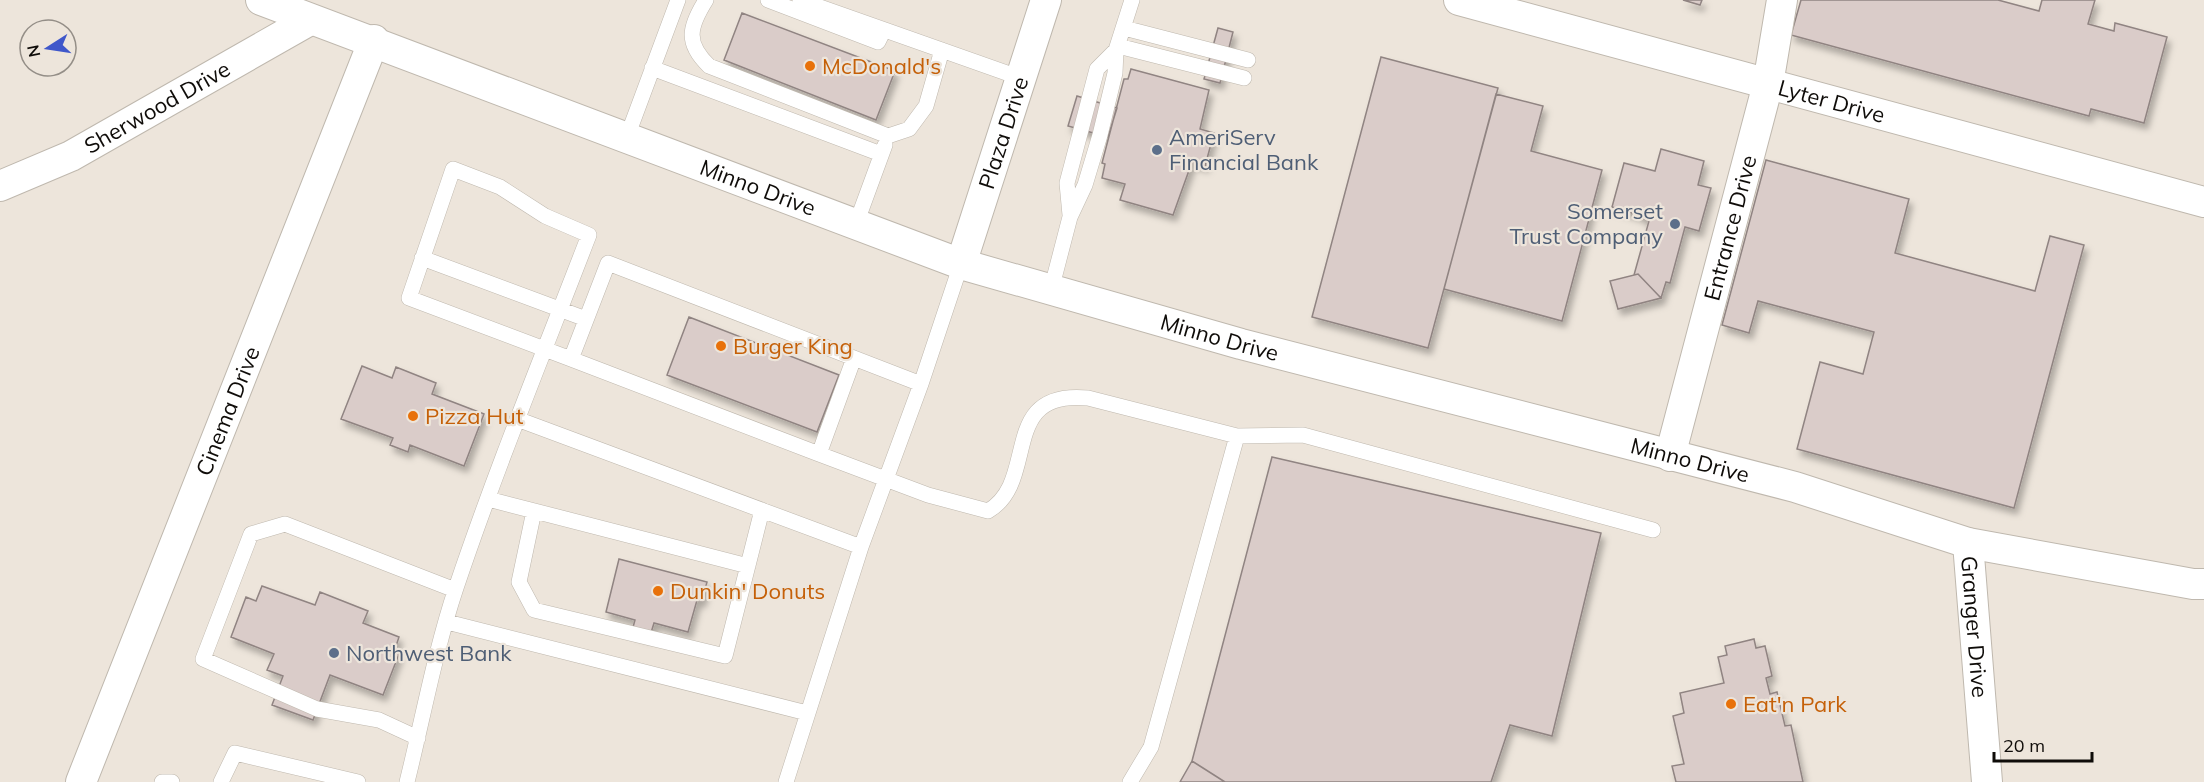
<svg xmlns="http://www.w3.org/2000/svg" width="2204" height="782" viewBox="0 0 2204 782" font-family="Mulish,sans-serif">
<style>
.building{fill:#daccc9;stroke:#908482;stroke-width:1.5;filter:url(#shadow)}
.lines{fill:none;stroke-linecap:round;stroke-linejoin:round}
.service-casing{stroke:#bfb8ae;stroke-width:16}
.minor-casing{stroke:#bfb8ae;stroke-width:32}
.service{stroke:#fff;stroke-width:15}
.minor{stroke:#fff;stroke-width:30}
.food-dot{fill:#e8710a;stroke:#ede5db;stroke-width:2}
.service-dot{fill:#5c6f8a;stroke:#ede5db;stroke-width:2}
.labels{text-anchor:middle;dominant-baseline:central;stroke-width:4.5;stroke-linejoin:round;paint-order:stroke}
.food-label{font-size:22px;fill:#c56008;stroke:#ede5db;text-anchor:start}
.street-label{font-size:22px;fill:#0f0c09;stroke:#ede5db}
.service-label{font-size:22px;fill:#4e5e75;stroke:#ede5db;text-anchor:start}
</style>
<defs>
<filter id="shadow"><feDropShadow dx="3.5" dy="6" stdDeviation="3" flood-color="#0004"/></filter>
</defs>
<rect width="100%" height="100%" fill="#ede5db"/>
<path class="building" d="M1683,0H1702L1700,5Z
M1801,0H1998L2039,11L2042,0H2095L2088,24L2114,31L2115,23L2167,37L2144,123L2091,109L2089,116L1791,35Z
M742,13L895,71L876,120L724,60Z
M1218,28L1233,32L1220,83L1204,79Z
M1381,57L1498,88L1428,348L1312,317Z
M1131,69L1209,90L1200,129L1214,133L1205,166L1192,162L1173,215L1120,200L1125,184L1102,178L1105,164L1102,163L1124,79H1128Z
M1496,94L1543,106L1531,151L1602,170L1562,321L1444,289Z
M1077,96L1117,108L1108,137L1068,126Z
M1661,149L1704,161L1698,185L1711,188L1699,231L1685,227L1670,283L1666,282L1661,298L1638,274L1634,275L1649,221L1642,218V216L1612,207L1624,163L1655,171Z
M1766,160L1909,199L1895,253L2035,291L2050,236L2084,245L2014,508L1797,449L1820,362L1863,374L1874,332L1758,301L1749,333L1722,325Z
M1638,274L1661,298L1618,309L1610,281Z
M689,317L839,375L817,432L667,375Z
M362,366L392,378L396,367L436,383L432,394L484,414L464,466L410,445L408,452L390,445L393,438L341,419Z
M1272,457L1601,533L1552,736L1510,725L1491,782H1225L1192,761Z
M619,559L707,582L702,601L697,600L688,632L654,623L650,636L632,631L635,620L606,612Z
M262,586L315,605L320,592L368,611L363,623L399,637L394,652L399,654L383,695L330,675L313,720L272,705L283,676L267,670L274,654L231,637L246,597L256,601Z
M1754,639L1756,648L1765,646L1772,676L1766,678L1770,694L1777,692L1785,726L1791,725L1803,782H1676L1672,766L1684,764L1673,716L1684,713L1680,693L1724,683L1718,657L1727,655L1725,646Z
M1192,761L1225,782H1180Z"/>
<g class="lines">
<defs>
<path id="service" d="M706,0C689,27 685,43 709,66L888,136L909,129L926,106L942,50
M768,0L878,42L884,30
M800,0L1021,78
M1124,28L1248,60
M1118,46L1244,78
M652,68L881,154
M627,137L678,0
M1070,215L1067,183L1097,69L1116,50
M856,224L885,145
M422,258L586,319
M1051,290L1070,217L1085,185L1100,135L1115,73L1116,50L1132,0
M854,358L819,454L571,359L608,263L921,384
M517,419L861,547
M819,454L928,495L988,511C1040,481 997,389 1088,398L1237,436L1303,435L1653,530
M488,499L748,566
M534,511L519,582L534,610L725,656L762,510
M447,622L807,713
M418,738L379,720L317,709L203,659L251,534L285,524L455,590
M162,782H172
M221,782L235,753L358,782
M407,782C423,718 435,651 456,588C496,469 544,352 589,235L545,216L500,187L453,169L409,298L571,359
M786,782L861,547L921,384L961,264
M1130,782L1151,747L1237,436"/>
<g id="minor">
<path id="s1" d="M261,0L961,264L1241,344L1795,487L1968,543L2193,584H2204"/>
<path id="s2" d="M1459,0L2204,202"/>
<path id="s3" d="M0,186L71,156L310,20"/>
<path id="s4" d="M961,264L1046,0"/>
<path id="s5" d="M1670,456L1768,84L1782,0"/>
<path id="s6" d="M1968,543L1987,782"/>
<path id="s7" d="M81,782L374,40"/>
</g>
</defs>
<use href="#service" class="service-casing"/>
<use href="#minor" class="minor-casing"/>
<use href="#service" class="service"/>
<use href="#minor" class="minor"/>
</g>
<g class="food-dot">
<circle cx="810" cy="66" r="6"/>
<circle cx="721" cy="346" r="6"/>
<circle cx="413" cy="416" r="6"/>
<circle cx="658" cy="591" r="6"/>
<circle cx="1731" cy="704" r="6"/>
</g>
<g class="service-dot">
<circle cx="1157" cy="150" r="6"/>
<circle cx="1675" cy="224" r="6"/>
<circle cx="334" cy="653" r="6"/>
</g>
<g class="labels">
<g class="food-label">
<text x="822" y="66">McDonald's</text>
<text x="733" y="346">Burger King</text>
<text x="425" y="416">Pizza Hut</text>
<text x="670" y="591">Dunkin' Donuts</text>
<text x="1743" y="704">Eat'n Park</text>
</g>
<g class="street-label">
<text stroke="none"><textPath href="#s2" startOffset="386">Lyter Drive</textPath></text>
<text stroke="none"><textPath href="#s3" startOffset="176">Sherwood Drive</textPath></text>
<text stroke="none"><textPath href="#s4" startOffset="138">Plaza Drive</textPath></text>
<text stroke="none"><textPath href="#s1" startOffset="531">Minno Drive</textPath></text>
<text stroke="none"><textPath href="#s5" startOffset="236">Entrance Drive</textPath></text>
<text stroke="none"><textPath href="#s1" startOffset="1017">Minno Drive</textPath></text>
<text stroke="none"><textPath href="#s7" startOffset="399">Cinema Drive</textPath></text>
<text stroke="none"><textPath href="#s1" startOffset="1503">Minno Drive</textPath></text>
<text stroke="none"><textPath href="#s6" startOffset="84">Granger Drive</textPath></text>
</g>
<g class="service-label">
<text x="1169" y="137">AmeriServ<tspan x="1169" dy="25">Financial Bank</tspan></text>
<text x="1663" y="211" text-anchor="end">Somerset<tspan x="1663" dy="25">Trust Company</tspan></text>
<text x="346" y="653">Northwest Bank</text>
</g>
</g>
<g transform="translate(48 48) rotate(258)"><circle r="28" fill="#ede5db" stroke="#948e87" stroke-width="1.5"/>
<path d="M0-4.5L10 22L0 15L-10 22Z" fill="#3f57ca"/>
<text y="-9" font-size="16" font-weight="bold" text-anchor="middle" fill="#0f0c09">N</text>
</g>
<path d="M1994 752v9h98v-9" fill="none" stroke="#0f0c09" stroke-width="3"/>
<text x="2003" y="752" font-size="18" fill="#0f0c09" stroke="#ede5db" stroke-width="4.5" paint-order="stroke">20 m</text>
</svg>
